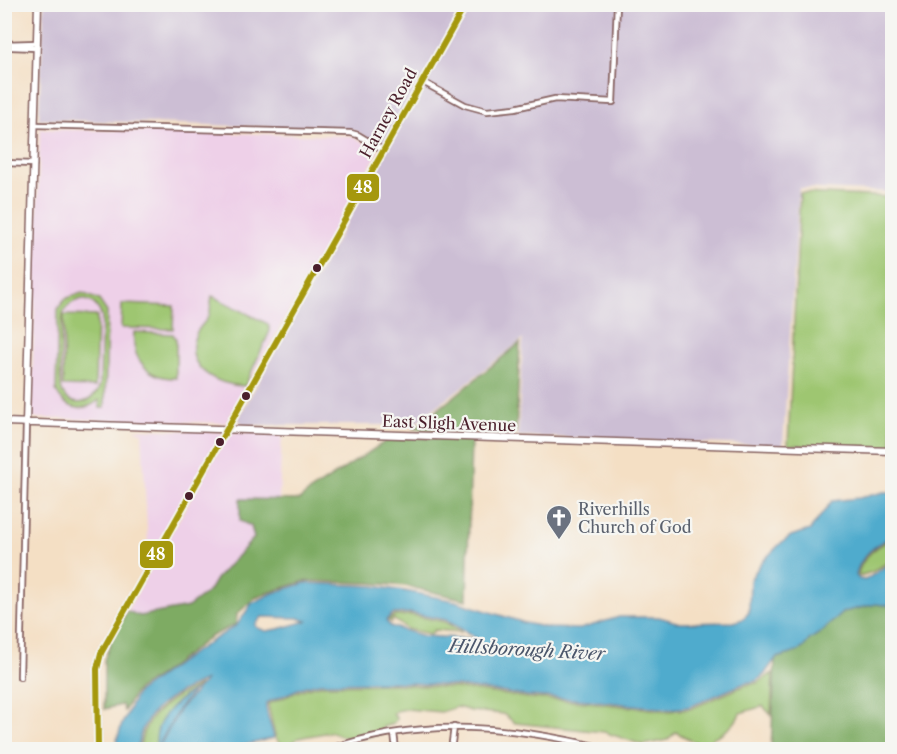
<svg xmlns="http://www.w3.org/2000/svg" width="897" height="754" viewBox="0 0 897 754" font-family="'Libre Caslon Text',serif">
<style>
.built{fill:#eed0e8}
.industrial{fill:#ccbed4}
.green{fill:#9ec671;stroke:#74724e;stroke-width:1.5;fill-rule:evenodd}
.forest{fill:#7eab63;stroke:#646547;stroke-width:1.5}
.water{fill:#4fabcd;stroke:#4c657c;stroke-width:1.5;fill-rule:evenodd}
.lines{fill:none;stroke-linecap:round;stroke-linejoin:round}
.street-casing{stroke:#866261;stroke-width:8}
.secondary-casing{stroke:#866261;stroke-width:9}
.street{stroke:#fff;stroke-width:4.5}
.secondary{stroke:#fff;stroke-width:6}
.bus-1-casing{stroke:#f6f6f2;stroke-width:10}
.bus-1{stroke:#a5980d;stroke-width:6}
.bus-dot{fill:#4a1f2b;stroke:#f6f6f2;stroke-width:2}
.labels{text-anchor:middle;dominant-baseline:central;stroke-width:4.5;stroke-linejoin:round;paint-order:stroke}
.street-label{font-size:16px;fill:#4a1f2b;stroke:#f6f6f2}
.worship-label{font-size:16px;fill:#5b616d;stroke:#f6f6f2;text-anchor:start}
.water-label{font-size:18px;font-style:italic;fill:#4c576c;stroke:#f6f6f2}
.line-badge{stroke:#f6f6f2;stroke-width:2}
.badge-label{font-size:16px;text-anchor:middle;font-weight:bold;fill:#fff}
</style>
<rect width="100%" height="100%" fill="#f6f6f2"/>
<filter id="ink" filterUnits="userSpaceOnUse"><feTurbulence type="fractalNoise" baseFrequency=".0167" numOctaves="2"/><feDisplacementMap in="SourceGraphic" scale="12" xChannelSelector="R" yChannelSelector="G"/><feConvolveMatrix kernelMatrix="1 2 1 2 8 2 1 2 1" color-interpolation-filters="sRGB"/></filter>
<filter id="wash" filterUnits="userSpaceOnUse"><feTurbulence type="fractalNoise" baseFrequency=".008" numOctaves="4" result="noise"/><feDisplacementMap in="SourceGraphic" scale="24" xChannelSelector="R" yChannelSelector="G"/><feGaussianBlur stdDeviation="1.35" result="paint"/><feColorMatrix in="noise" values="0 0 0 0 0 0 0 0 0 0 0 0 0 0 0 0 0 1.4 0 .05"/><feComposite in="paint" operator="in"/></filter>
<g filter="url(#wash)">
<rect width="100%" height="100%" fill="#f4dfc4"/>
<path class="built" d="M40,129L352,136L379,151L226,423L31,418Z
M134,429L224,432L135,589L154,550L148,546L142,432Z
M229,432L282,434L279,500L240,499L255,538L216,579L209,591L188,607L140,616L127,611Z"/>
<path class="industrial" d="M44,5H892V192L799,188L783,446L518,436L523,339L413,425H244L238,419L387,149L353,130L39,119Z"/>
<path class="green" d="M800,193L892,197V449L788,445Z
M82,293L99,300L107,312L105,408H100L99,400C83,413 65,410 56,391L58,309L65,299ZM82,299C93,301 98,306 102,317L100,385C95,403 71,411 62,391C59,384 61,319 64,312C67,304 74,301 82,299Z
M212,296L268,324L270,331L245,386C217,386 182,367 196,334C199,327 206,322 209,315C211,309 211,302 212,296Z
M122,304L174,306L173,329L121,328Z
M64,315L97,316L95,387L63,386Z
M134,332L173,334L176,339V378C148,379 131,359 134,332Z
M892,538V560L872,572L859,576L858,574C862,556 877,547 892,538Z
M411,615L445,622L462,632L435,630L430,634L407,629L393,619L391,622L388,620L394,616Z
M773,673L771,715L763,706L740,713C735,726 725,732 712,738L711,746L707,749L676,732L667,740L643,745L604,732L515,723L503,714L471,711L457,707L441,712L406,709L396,711L393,714L397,719L392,724L383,727L380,734L360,738H347L330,732L298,738L286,749C283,746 278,742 276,738C275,735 268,707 268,704L304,689L319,685L394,684L456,688L528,698L588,702L669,711L690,709L746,685L757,683Z
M200,685C195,690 190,692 184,696C167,708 155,729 156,749L140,750C141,716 171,697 200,685Z"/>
<path class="forest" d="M520,343L516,432L414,429Z
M392,437L471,439L467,600L406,586L369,583L305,581L273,591L255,598L237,614L236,624L210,637L163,673L136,691L124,711L122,705L104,709V660L113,636L127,611L140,616L188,607L209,591L216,579L254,538L251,526L240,521V499L299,500L310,491Z
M876,604L892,606V749L771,750L775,658L791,654L803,648L810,639L820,633L843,612Z"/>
<path class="water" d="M884,492H892V536C876,545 860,555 856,575L859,579L865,580L892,562V606L876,604L843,612L820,633L810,639L803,648L791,654L776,658L764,675L756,681L745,683L689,707L669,709L588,700L528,696L457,686L394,682L319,683L303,687L266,703C265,713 272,726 274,738L241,746V749H211L210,745L204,749H158L180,709L206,680C174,693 140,711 138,749H114L122,724L137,693L194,652L237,625L252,603L273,593L305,583L373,586L410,592L455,601L525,623L549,628L580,629L619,617H659L680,623L734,622L743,619L749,612L750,580L761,563L780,544L791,536L810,530L832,501L859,498ZM411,613L446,620L478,639L424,636L390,626L386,620L393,614ZM262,617L298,618L307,621L278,629L266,631L258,628L255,625Z
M194,690L179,708L157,748C151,723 175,701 194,690Z"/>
</g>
<g filter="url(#ink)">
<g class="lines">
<defs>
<path id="street" d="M4,44L11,47L37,48
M5,44L37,43
M4,68L5,44
M421,81L465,105L487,111L515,108L555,99L613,102L617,4
M35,125L351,133L358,135L383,150
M4,163L34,164
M20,677L26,423
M394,733L396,750
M327,750C423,715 515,726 612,750
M451,750L454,727"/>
<path id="secondary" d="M4,422L892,451
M26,423L38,4
M98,750L97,669L101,653L466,4"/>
</defs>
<use href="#street" class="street-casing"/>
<use href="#secondary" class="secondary-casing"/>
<use href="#street" class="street"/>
<use href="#secondary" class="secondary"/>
<defs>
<path id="bus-1" d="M98,750L97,669L101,653L466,4"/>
</defs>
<use href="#bus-1" class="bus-1-casing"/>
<use href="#bus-1" class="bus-1"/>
</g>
</g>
<defs>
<symbol id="church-pin" viewBox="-11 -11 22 30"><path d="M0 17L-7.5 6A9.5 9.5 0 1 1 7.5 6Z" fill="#6b7280" stroke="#f6f6f2"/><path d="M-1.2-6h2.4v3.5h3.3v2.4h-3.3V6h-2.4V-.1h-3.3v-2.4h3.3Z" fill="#fff"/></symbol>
</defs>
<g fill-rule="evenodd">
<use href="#church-pin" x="544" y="503" width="30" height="40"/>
</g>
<g class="bus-dot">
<circle cx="317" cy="268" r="5"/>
<circle cx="246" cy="396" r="5"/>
<circle cx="220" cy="442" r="5"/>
<circle cx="189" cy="496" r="5"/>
</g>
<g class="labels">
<g class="street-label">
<text transform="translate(388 113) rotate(-61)">Harney Road</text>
<text transform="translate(449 423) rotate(2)">East Sligh Avenue</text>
</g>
<g class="worship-label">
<text x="578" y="509">Riverhills<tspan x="578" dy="18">Church of God</tspan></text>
</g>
<g class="water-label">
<text transform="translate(527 650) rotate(3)">Hillsborough River</text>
</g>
</g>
<g class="line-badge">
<rect x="346" y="173" width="34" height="29" rx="6" fill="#a5980d"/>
<rect x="139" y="540" width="35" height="29" rx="6" fill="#a5980d"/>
</g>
<g class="badge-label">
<text x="363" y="193">48</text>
<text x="156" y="560">48</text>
</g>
<rect width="897" height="754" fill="none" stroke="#f6f6f2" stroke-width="24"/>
</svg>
